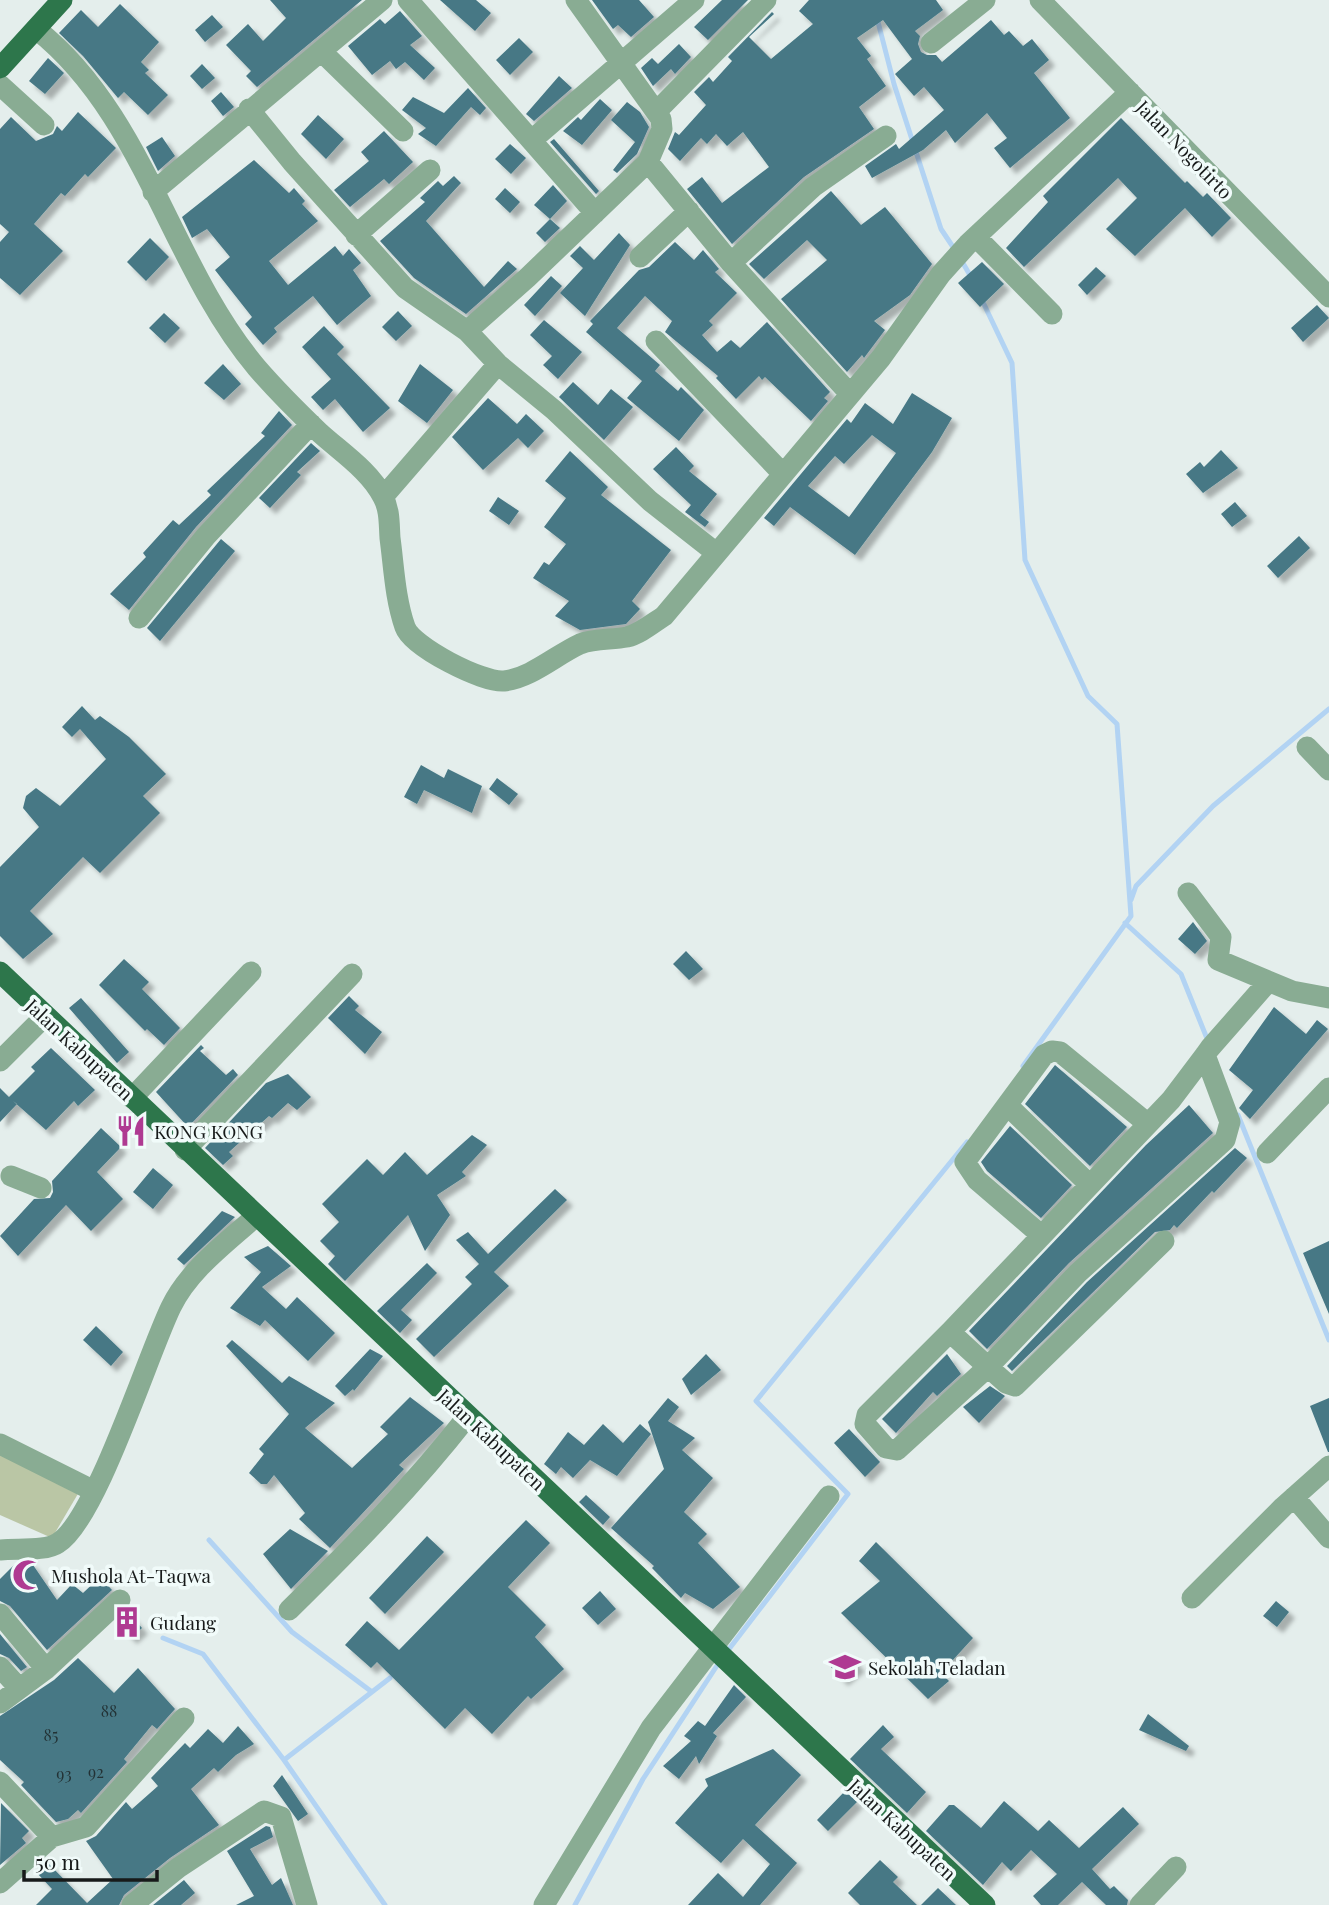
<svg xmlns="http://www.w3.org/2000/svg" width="1329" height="1905" viewBox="0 0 1329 1905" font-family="'Playfair Display',serif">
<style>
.green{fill:#bac6a5}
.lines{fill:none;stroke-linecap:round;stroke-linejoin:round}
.stream{stroke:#b2d3f3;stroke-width:5}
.building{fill:#467885;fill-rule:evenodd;filter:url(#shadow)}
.minor{stroke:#89ac93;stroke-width:21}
.major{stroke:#2d764b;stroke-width:21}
.labels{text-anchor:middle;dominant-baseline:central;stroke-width:7;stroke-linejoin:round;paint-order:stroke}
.number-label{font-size:16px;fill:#233235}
.street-label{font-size:19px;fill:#171a1a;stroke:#f1fbfa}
.poi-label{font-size:19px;fill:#171a1a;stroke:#f1fbfa;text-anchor:start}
</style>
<defs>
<filter id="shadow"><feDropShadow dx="6" dy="6" stdDeviation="2" flood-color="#0004"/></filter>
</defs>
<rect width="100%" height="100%" fill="#e4eeec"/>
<path class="green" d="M0,1440L79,1492L52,1538L0,1515Z"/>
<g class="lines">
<path class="stream" d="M877,18L894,84L941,229L955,250
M960,258L971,277
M981,298L1012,363L1025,560L1088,696L1117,724L1131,916L1023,1066
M1131,900L1136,886L1213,806L1329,709
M1125,923L1181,974L1208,1041
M1238,1115L1329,1340
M209,1540L292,1632L372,1692
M163,1638L203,1654L284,1760
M726,1653L848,1494L756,1401L967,1142
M385,1905L284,1760L390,1678
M575,1905L643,1779L720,1661"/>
</g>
<path class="building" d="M270,0H362L257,87L246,76L251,71L226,45L248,24L263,41L286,18Z
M440,0H476L491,13L475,31Z
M592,0H639L654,17L631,37L618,25L613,29Z
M722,0H748L708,40L694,27Z
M809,0H936L943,10L915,31L920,36L918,44L921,52L927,55H936L942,62L991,20L1004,35L1009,31L1023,46L1032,39L1049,60L1034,73L1070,118L1010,168L994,148L1007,138L987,113L955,143L946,130L923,150L872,178L865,166L896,144L899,149L944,110L924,87L914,96L895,74L912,59L883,20L857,38L871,56L867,59L886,86L859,107L874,129L804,177L732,244L687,189L702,177L722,203L769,167L743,132L727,146L716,134L707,144L701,138L680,161L668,149L675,132L679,135L706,105L694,92L709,77L713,82L732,61L728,57L772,12L774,14L749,37L771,59L813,24L799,11Z
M120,4L159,42L141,62L149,70L145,73L168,95L148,115L124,92L118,98L83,56L59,33L81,10L98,27Z
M400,11L422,36L410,45L435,68L424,80L405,62L396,69L390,61L372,75L348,46L380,19L385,24Z
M212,15L223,27L205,42L195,30Z
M519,38L533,52L510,75L496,60Z
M679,44L691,57L675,74L671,69L653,86L641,68L652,58L658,64Z
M48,58L64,73L45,94L29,81Z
M202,64L215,78L202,89L190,76Z
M559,76L572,88L534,121L526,114Z
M468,88L486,108L480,115L471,107L436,146L418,134L426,128L402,110L413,97L444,113Z
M221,92L234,107L223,116L211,101Z
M600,99L612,110L582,145L563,131L578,117L581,120Z
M627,102L640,112L649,127L637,154L617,173L613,170L635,142L611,120Z
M78,112L116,148L88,177L85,174L65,196L61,193L34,224L63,251L20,295L0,278V242L9,232L0,224V129L11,117L36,141L53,134L57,126L62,131Z
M318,115L344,139L326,159L301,134Z
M1121,118L1185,183L1187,181L1203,197L1207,193L1231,218L1212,237L1185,208L1135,256L1106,229L1137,198L1118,178L1024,267L1006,248L1048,202L1043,196Z
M384,131L413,162L389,184L384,179L350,207L334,190L369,161L361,152Z
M162,137L175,156L158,171L146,147Z
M554,139L599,191L596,194L550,142Z
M510,144L526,158L511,174L495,159Z
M254,160L289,193L294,188L305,201L302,204L318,221L269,261L288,285L335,246L343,256L349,249L361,263L353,270L371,296L337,325L313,296L274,328L277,332L263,345L245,324L252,317L215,270L230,257L207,229L192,238L182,217Z
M454,176L461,183L426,221L484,287L508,261L517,269L466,314L414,278L380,241L425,202L420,198L438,181L443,186Z
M553,185L567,201L550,219L560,228L545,242L536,233L550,219L534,205Z
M505,188L520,202L510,213L495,199Z
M831,191L861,225L885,207L932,264L910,295L874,321L885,330L864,358L862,355L847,372L781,299L827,260L807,240L764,279L749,264Z
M619,233L630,245L585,316L560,293L583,268L570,256L580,246L594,260Z
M150,238L169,257L146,281L127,262Z
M675,242L694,260L703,250L719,269L715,272L737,293L709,321L713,325L702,335L717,352L731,340L740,348L767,322L830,392L824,398L828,401L811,421L765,377L762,380L759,376L736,399L716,378L718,376L665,332L672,321L645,296L617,328L660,365L655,371L678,391L681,387L704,410L679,441L627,398L642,381L586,332L593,324L590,321L639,270L649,267Z
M982,262L1004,284L980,307L958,283Z
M1096,267L1106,276L1087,295L1078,285Z
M551,276L562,286L535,316L524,305Z
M1317,305L1329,318L1303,342L1291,328Z
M398,311L412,326L396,341L382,327Z
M164,313L180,328L165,343L149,328Z
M544,320L582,352L558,379L543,365L552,356L530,335Z
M324,326L344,347L337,354L390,408L363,432L335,399L323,410L311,397L331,379L302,347Z
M223,364L241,384L224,400L204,383Z
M420,364L453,390L427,423L398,401Z
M573,382L598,405L611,389L633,407L604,440L559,397Z
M912,393L952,418L932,452L855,555L790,507L774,526L764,518L847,419L851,423L865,403L893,424ZM872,435L896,453L849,517L808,486L835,456L844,464Z
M488,398L517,424L526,414L544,431L528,448L518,438L483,470L452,437Z
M279,411L292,425L196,527L129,610L110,594L146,557L143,553L173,520L179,525L211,495L207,491L265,436L261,433Z
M311,443L320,451L297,472L301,475L270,508L259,498Z
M676,447L694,466L689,471L717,494L700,515L709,522L705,527L685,512L691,505L653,469Z
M1221,450L1238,468L1203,493L1186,474L1200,462L1204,467Z
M570,451L608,487L601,495L671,550L632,601L640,609L626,624L580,630L555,616L569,601L533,578L544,562L549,565L566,544L544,527L566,498L545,481Z
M498,497L519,511L509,525L489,511Z
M1235,502L1247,516L1232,527L1221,514Z
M1299,536L1310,548L1278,578L1267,566Z
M221,539L235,551L160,641L147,628Z
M82,706L95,720L100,716L129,737L166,774L143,796L160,813L100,873L83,857L30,911L53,934L23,959L0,936V867L39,827L23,808L26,796L36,788L60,806L106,759L80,729L72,737L62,727Z
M421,765L444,778L448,769L482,786L472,813L424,790L417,804L404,797Z
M497,778L518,794L509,805L489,789Z
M1193,922L1207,941L1195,954L1178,939Z
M686,951L703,969L689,980L673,964Z
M124,959L149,982L142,989L180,1028L164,1045L147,1029L145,1031L99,985Z
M349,996L359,1006L355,1010L382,1032L365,1054L328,1018Z
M81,998L129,1052L117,1063L69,1008Z
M1274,1007L1306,1034L1317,1020L1328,1029L1250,1119L1239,1108L1253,1090L1229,1070Z
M201,1045L204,1048L200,1051L226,1075L233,1069L238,1075L188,1127L156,1092Z
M51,1048L95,1090L78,1106L74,1101L46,1130L13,1101L17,1104L0,1122V1088L9,1097L35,1071L31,1067Z
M1055,1065L1127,1127L1090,1166L1025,1104Z
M288,1074L311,1097L297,1110L288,1103L272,1118L269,1116L229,1152L233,1156L223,1165L205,1148L266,1083Z
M1189,1105L1213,1133L1069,1263L987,1349L969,1331L1146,1145Z
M1010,1126L1072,1185L1041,1218L987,1171L981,1162Z
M101,1128L121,1147L97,1172L123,1199L91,1231L66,1205L18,1256L0,1236L34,1199L50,1198L53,1192L52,1181Z
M472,1135L487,1145L462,1172L466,1176L437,1195L450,1215L425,1251L408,1215L345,1281L328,1264L335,1256L320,1241L339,1222L322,1204L367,1159L383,1175L405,1152L427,1175Z
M1235,1148L1247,1158L1214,1193L1212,1191L1177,1228L1174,1225L1170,1230L1155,1232L1012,1371L1007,1366L1087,1282Z
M153,1168L173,1185L153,1209L133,1192Z
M555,1189L567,1200L494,1272L509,1286L434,1357L416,1339L472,1284L465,1277L479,1264L456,1240L468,1232L488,1254Z
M222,1211L235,1217L184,1265L177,1259Z
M1329,1241V1314L1303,1253Z
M268,1246L291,1266L262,1287L286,1309L297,1297L335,1333L308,1361L265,1320L260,1326L230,1308L261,1272L244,1257Z
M427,1263L437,1273L401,1310L412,1320L400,1333L377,1311Z
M96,1326L123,1352L111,1366L83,1340Z
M232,1340L282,1383L289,1376L335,1403L305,1428L352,1468L388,1434L380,1427L410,1397L444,1423L399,1465L404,1469L330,1548L299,1519L305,1513L274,1475L267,1484H261L249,1473L264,1454L259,1449L289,1414L226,1346Z
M370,1349L383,1356L354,1391L353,1389L345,1396L335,1386Z
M706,1354L721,1370L691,1395L682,1379Z
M947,1354L961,1374L937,1396L933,1392L896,1433L882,1419Z
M990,1386L1005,1396L979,1423L963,1407Z
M668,1398L679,1407L668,1421L695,1438L682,1450L713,1478L684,1512L707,1534L698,1543L740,1587L713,1609L685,1593L681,1598L652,1568L654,1566L611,1528L664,1469L648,1422Z
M1329,1398V1452H1328L1310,1406Z
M603,1424L623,1443L640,1424L651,1434L617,1476L590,1460L573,1478L561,1467L556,1474L544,1464L568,1432L584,1445Z
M849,1429L880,1462L865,1477L834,1443Z
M586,1495L610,1517L603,1525L579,1502Z
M526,1520L550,1543L508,1587L546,1625L535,1637L564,1669L531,1699L528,1696L492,1734L465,1708L445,1729L377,1662L371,1668L345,1645L367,1621L399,1650Z
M290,1529L328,1551L291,1589L263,1554Z
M427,1536L444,1552L385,1614L369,1598Z
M876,1542L973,1638L941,1673L949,1681L928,1699L841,1613L880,1581L859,1561Z
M17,1562H31L57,1600L72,1584L83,1593L100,1577L112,1590L47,1650L10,1606L0,1601V1579Z
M600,1591L616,1609L598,1625L582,1608Z
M1276,1601L1289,1612L1277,1627L1263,1616Z
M127,1611L142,1628L131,1638L116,1621Z
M0,1634L27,1667L21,1671L9,1658L0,1654Z
M848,1653L859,1666L842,1680L831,1667Z
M78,1658L114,1693L138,1668L175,1709L157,1729L152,1725L124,1759L127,1762L81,1813L78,1810L68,1819L56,1822L21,1785L24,1782L0,1760V1716L54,1680Z
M734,1685L746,1697L713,1733L717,1736L699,1764L696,1756L679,1779L663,1766L691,1741L684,1736L698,1721L705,1726Z
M1148,1714L1189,1746L1186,1751L1139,1730Z
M883,1725L894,1737L881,1749L926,1792L907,1813L850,1759Z
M238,1726L254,1744L236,1755L218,1772L214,1768L191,1789L219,1825L170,1858L124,1895L119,1905H36L52,1889L36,1872L49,1864L87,1903L113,1879L86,1841L96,1836L126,1802L132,1809L158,1786L151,1778L185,1743L190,1748L208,1729L223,1743Z
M773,1749L801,1775L755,1825L797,1863L760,1905H688L718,1873L743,1897L770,1864L743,1839L721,1863L675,1823L708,1786L705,1779Z
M282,1775L308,1814L298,1821L273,1786Z
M845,1791L857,1802L828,1831L817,1820Z
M1004,1801L1038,1831L1049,1820L1079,1848L1123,1807L1139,1824L1092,1869L1110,1889L1114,1886L1128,1900L1127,1905H1106L1082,1882L1058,1905H1041L1033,1896L1057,1874L1031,1850L1011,1871L1002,1862L983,1885L926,1831L949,1805H954L981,1828Z
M1,1803L29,1831L22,1838L26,1843L0,1865Z
M266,1826L270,1827L273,1837L250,1849L272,1885L281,1878L293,1905H236L254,1896L227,1851Z
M880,1860L898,1877L893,1882L917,1905H860L848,1893Z
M184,1880L195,1893L181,1905H153Z
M938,1888L956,1905H921Z"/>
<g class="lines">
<path class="minor" d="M408,0L595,213
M576,0L661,119L662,129L648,162L731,263L850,394
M1040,0L1329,297
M36,29C145,115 170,265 257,368C277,391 298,412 320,433C341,452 370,471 383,497C390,510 389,524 390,538C394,568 395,598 405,627C412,647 483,683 504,681C531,678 556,655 580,644C594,638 612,640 627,637C640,634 653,623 664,616L881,358L941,274L968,244L1130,92
M931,43L985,0
M321,51L403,131
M0,85L44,125
M249,109L292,162L405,288L467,331L498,364L554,410L650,501L715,552
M656,112L766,0
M532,140L694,0
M153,192L382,0
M356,235L430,170
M976,237L1052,314
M640,257L689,211
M731,263L813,187L886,136
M467,331L527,278L648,162
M656,341L782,473
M383,497L498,364
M139,618L206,536L311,424
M1307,747L1329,770
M1188,893L1221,937L1218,960L1292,991L1329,998
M1205,1055L1230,1122L1225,1140L1078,1273L988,1367L950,1332L1171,1100L1205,1055L1210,1048L1268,982
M0,1061L44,1017
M132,1098L251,972
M1007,1105L1090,1185
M185,1150L352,974
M1267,1153L1329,1088
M11,1176L41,1188
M1041,1235L977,1180L965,1162L1044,1055L1052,1051L1060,1052L1148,1124
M950,1332L867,1415L865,1424L886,1448L897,1450L988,1367L1006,1383L1015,1386L1164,1241
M0,1444L94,1491
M1294,1497L1329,1538
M0,1550C16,1548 45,1552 58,1543C96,1520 148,1354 171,1307C189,1270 225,1244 255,1217
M1192,1598L1283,1507L1329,1466
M289,1610C352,1548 413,1486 467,1417
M0,1614L46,1669
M0,1667L19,1688
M0,1703L46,1669L120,1600
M0,1782L52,1837
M0,1883L52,1837L86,1827L184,1718
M132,1905L178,1868L264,1811L281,1817L307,1905
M544,1905L651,1728L829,1496
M1140,1905L1176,1867"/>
<path class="major" d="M0,68L62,0
M0,972L985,1905"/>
</g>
<defs>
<symbol id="restaurant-bare" viewBox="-9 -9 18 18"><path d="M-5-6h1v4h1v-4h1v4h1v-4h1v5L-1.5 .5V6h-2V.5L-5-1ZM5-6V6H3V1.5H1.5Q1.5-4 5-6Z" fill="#af3a92" stroke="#f1fbfa" stroke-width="2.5" paint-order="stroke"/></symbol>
<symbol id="mosque-bare" viewBox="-9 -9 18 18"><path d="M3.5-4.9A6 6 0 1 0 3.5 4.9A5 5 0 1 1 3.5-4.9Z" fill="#af3a92" stroke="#f1fbfa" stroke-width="2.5" paint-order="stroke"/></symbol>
<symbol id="building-bare" viewBox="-9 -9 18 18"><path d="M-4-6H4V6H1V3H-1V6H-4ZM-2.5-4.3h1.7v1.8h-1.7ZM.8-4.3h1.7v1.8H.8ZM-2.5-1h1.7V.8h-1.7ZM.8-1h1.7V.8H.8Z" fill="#af3a92" stroke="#f1fbfa" stroke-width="2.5" paint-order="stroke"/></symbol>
<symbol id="school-bare" viewBox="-9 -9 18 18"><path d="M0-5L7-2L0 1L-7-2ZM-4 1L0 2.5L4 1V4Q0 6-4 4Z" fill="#af3a92" stroke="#f1fbfa" stroke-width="2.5" paint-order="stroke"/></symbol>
</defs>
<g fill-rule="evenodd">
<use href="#restaurant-bare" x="109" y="1109" width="44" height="44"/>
<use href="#mosque-bare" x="6" y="1553" width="44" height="44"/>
<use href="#building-bare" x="105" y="1600" width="44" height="44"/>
<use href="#school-bare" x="823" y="1645" width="44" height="44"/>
</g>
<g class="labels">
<g class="number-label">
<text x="109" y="1710">88</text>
<text x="51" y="1734">85</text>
<text x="96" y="1771">92</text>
<text x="64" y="1773">93</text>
</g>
<g class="street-label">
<text transform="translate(1185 149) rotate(46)">Jalan Nogotirto</text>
<text transform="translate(80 1049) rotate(43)">Jalan Kabupaten</text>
<text transform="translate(492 1439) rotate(43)">Jalan Kabupaten</text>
<text transform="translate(903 1829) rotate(43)">Jalan Kabupaten</text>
</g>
<g class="poi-label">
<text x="154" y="1131">KONG KONG</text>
<text x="51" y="1575">Mushola At-Taqwa</text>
<text x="150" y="1622">Gudang</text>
<text x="868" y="1667">Sekolah Teladan</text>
</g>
</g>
<path d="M24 1870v10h133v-10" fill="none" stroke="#171a1a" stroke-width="3.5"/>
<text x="35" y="1870" font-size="21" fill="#171a1a" stroke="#f1fbfa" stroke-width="5" paint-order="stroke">50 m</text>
</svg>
